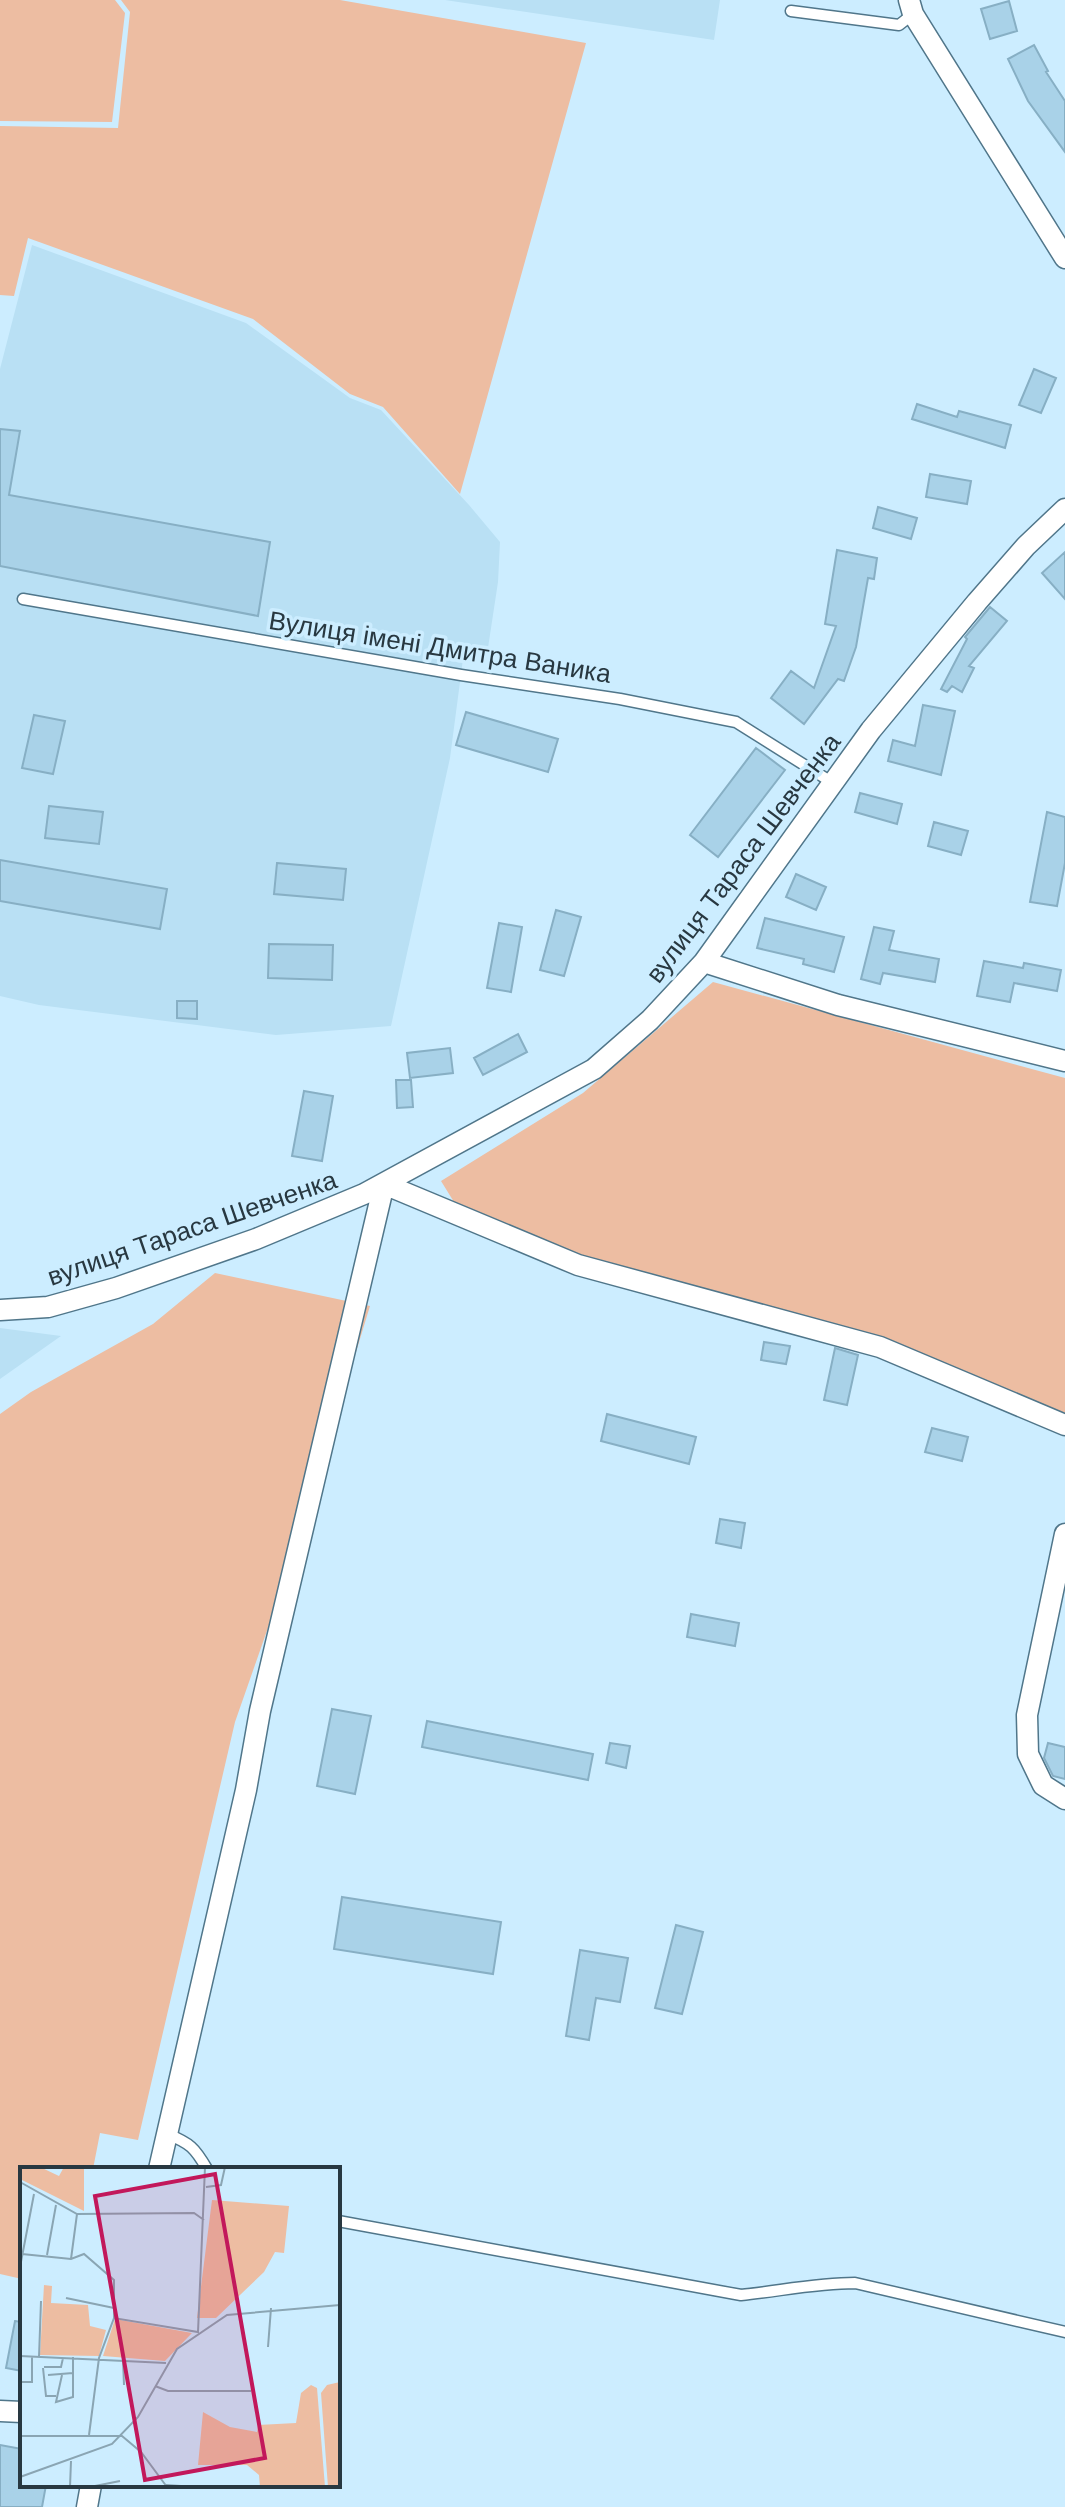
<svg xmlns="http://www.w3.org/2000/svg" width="1065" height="2507" viewBox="0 0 1065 2507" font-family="Helvetica,sans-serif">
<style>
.built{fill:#b9e0f4}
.green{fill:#edbda2}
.building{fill:#a9d2e8;stroke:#87afc4;stroke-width:2}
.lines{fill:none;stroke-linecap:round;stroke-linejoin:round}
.lane-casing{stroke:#50768a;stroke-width:13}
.street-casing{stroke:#50768a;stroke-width:23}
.lane{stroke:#fff;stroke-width:10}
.street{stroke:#fff;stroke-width:20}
.labels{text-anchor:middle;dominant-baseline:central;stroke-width:7;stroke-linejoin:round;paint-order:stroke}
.street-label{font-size:26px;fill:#283841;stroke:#ccedff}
.inset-road{fill:none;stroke:#8aa5b3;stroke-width:2}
.view{fill:#c2185b;fill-opacity:0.15;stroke:#c2185b;stroke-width:4}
.inset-edge{fill:none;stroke:#283841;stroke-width:4}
</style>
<rect width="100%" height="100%" fill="#ccedff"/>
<path class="built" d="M445,0H720L714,40Z
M32,245L246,323L350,398L381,410L469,505L500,542L498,582L486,661L463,659L450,758L391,1026L276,1035L39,1005L0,996V369Z
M0,1328L61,1336L0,1379Z"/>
<path class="green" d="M0,0H115L125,13L112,122L0,121Z
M121,0H340L586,43L460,494L383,407L350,394L253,319L28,238L14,296L0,295V126L118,128L130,12Z
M713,982L1065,1078V1416L769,1322L658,1295L454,1202L441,1181L583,1093Z
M215,1273L370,1306L300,1536L235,1722L138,2140L100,2133L93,2169H22V2279L0,2274V1414L31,1392L153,1324Z"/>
<path class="building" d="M1009,1L1017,31L990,39L981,9Z
M1034,45L1048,71L1046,72L1065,101V152L1028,101L1008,59Z
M1034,369L1056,378L1041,413L1019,405Z
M917,404L957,417L959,411L1011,425L1005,448L912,419Z
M0,429L20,431L9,495L270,542L258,616L0,566Z
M930,474L971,481L967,504L926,497Z
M878,507L917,518L911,539L873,528Z
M837,550L877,558L874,579L868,578L856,647L844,681L838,679L804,724L771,698L791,671L814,688L836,626L825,624Z
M1065,552V599L1042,573Z
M990,607L1007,621L969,666L974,668L962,692L952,686L947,692L941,689L967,639L965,637Z
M923,705L955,711L941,775L888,761L893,740L915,746Z
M466,712L558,739L548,772L456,745Z
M34,715L65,721L53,774L22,768Z
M756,748L785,770L718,857L690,835Z
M860,793L902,804L897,824L855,812Z
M49,806L103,812L99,844L45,838Z
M1047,812L1065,817V863L1057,906L1030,902Z
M934,822L968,831L961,855L928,846Z
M0,860L167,889L160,929L0,901Z
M277,863L346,869L343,900L274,894Z
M796,874L826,887L816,910L786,897Z
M556,910L581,917L564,976L540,970Z
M765,918L844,937L834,972L803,964L804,959L757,948Z
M499,923L522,927L511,992L487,988Z
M874,927L894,931L889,950L939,959L935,982L883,973L880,984L861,979Z
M269,944L333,945L332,980L268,978Z
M984,961L1023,968L1024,963L1061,970L1057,991L1014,983L1010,1002L977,996Z
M177,1001H197V1019L177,1018Z
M518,1034L527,1052L483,1075L474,1058Z
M450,1048L453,1073L410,1078L407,1053Z
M396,1080H411L413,1107L397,1108Z
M304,1091L333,1096L322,1161L292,1156Z
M764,1342L790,1346L786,1364L761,1360Z
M835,1348L858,1355L847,1405L824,1400Z
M607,1414L696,1437L689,1464L601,1441Z
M932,1428L968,1437L962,1461L925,1452Z
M720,1519L745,1523L741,1548L716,1543Z
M691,1614L739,1623L735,1646L687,1637Z
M332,1709L371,1716L355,1794L317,1786Z
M427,1721L593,1754L588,1780L422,1747Z
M610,1743L630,1746L626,1768L606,1763Z
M1048,1743L1065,1747V1779L1053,1776L1044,1758Z
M342,1897L501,1922L493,1974L334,1949Z
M676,1925L703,1932L682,2014L655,2008Z
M580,1950L628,1958L620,2002L596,1998L589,2040L566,2036Z
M15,2321L22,2322V2371L6,2368Z
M0,2445L22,2449V2485H46L42,2507H0Z"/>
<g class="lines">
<defs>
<path id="lane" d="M791,11L899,25L913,14
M23,599L461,675L620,699L736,722L833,783
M167,2134C190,2143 195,2148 207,2169
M338,2221L741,2295C780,2291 817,2283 855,2283L1065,2332"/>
<path id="street" d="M909,0L913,14L1065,258
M704,962L838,1005L1065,1061
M0,1310L48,1307L116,1288L256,1239L364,1194L594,1069L650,1020L704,962L871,730L977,602L1026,546L1065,509
M1065,1534L1027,1715L1028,1754L1043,1785L1065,1799
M159,2169L246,1790L260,1711L384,1184L578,1265L880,1347L1065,1425
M0,2411L22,2412
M87,2507L91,2485"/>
</defs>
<use href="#lane" class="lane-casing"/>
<use href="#street" class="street-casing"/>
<use href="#lane" class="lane"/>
<use href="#street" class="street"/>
</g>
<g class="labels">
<g class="street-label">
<text transform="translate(440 647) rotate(9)">Вулиця імені Дмитра Ваника</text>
<text transform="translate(743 858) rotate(-53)">вулиця Тараса Шевченка</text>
<text transform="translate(192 1228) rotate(-19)">вулиця Тараса Шевченка</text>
</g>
</g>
<g transform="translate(20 2167)">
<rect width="320" height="320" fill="#ccedff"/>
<path d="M0,0H20L39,9L44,0H64V44L0,12ZM192,33L269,39L264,86L255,85L244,105L196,151H177ZM24,118L32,119L31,136L68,138L70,159L86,163L79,189L20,188ZM95,152L172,166L145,194L83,189ZM320,215V320H308L301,226L307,218ZM291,218L297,221L305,320H240L239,308L227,298H178L183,245L210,260L237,265L238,258L276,256L281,226Z" fill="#edbda2"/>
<path class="inset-road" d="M0,15L57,47L174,46L184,53M186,20L201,18L205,0M2,87L51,92L64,87L94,113V151M27,88L36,38M51,92L57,47M0,100L14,27M46,131L94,141M248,180L251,141M0,189L146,196M19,190L21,134M103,193L104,218M24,200H41L43,191M23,201L26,229H36M28,208L53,206M42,208L36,235L53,230V190M0,215H12V190M135,219L148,224H231M69,268L79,191L94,151L178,165L185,0M0,269H102L121,285L147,320M0,310L92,277L118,250L157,182L207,148L320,138M146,318L176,320M50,320L51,294M70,320L100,314"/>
<path class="view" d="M195,7L245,291L125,313L75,29Z"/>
<rect width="320" height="320" class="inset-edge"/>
</g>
</svg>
